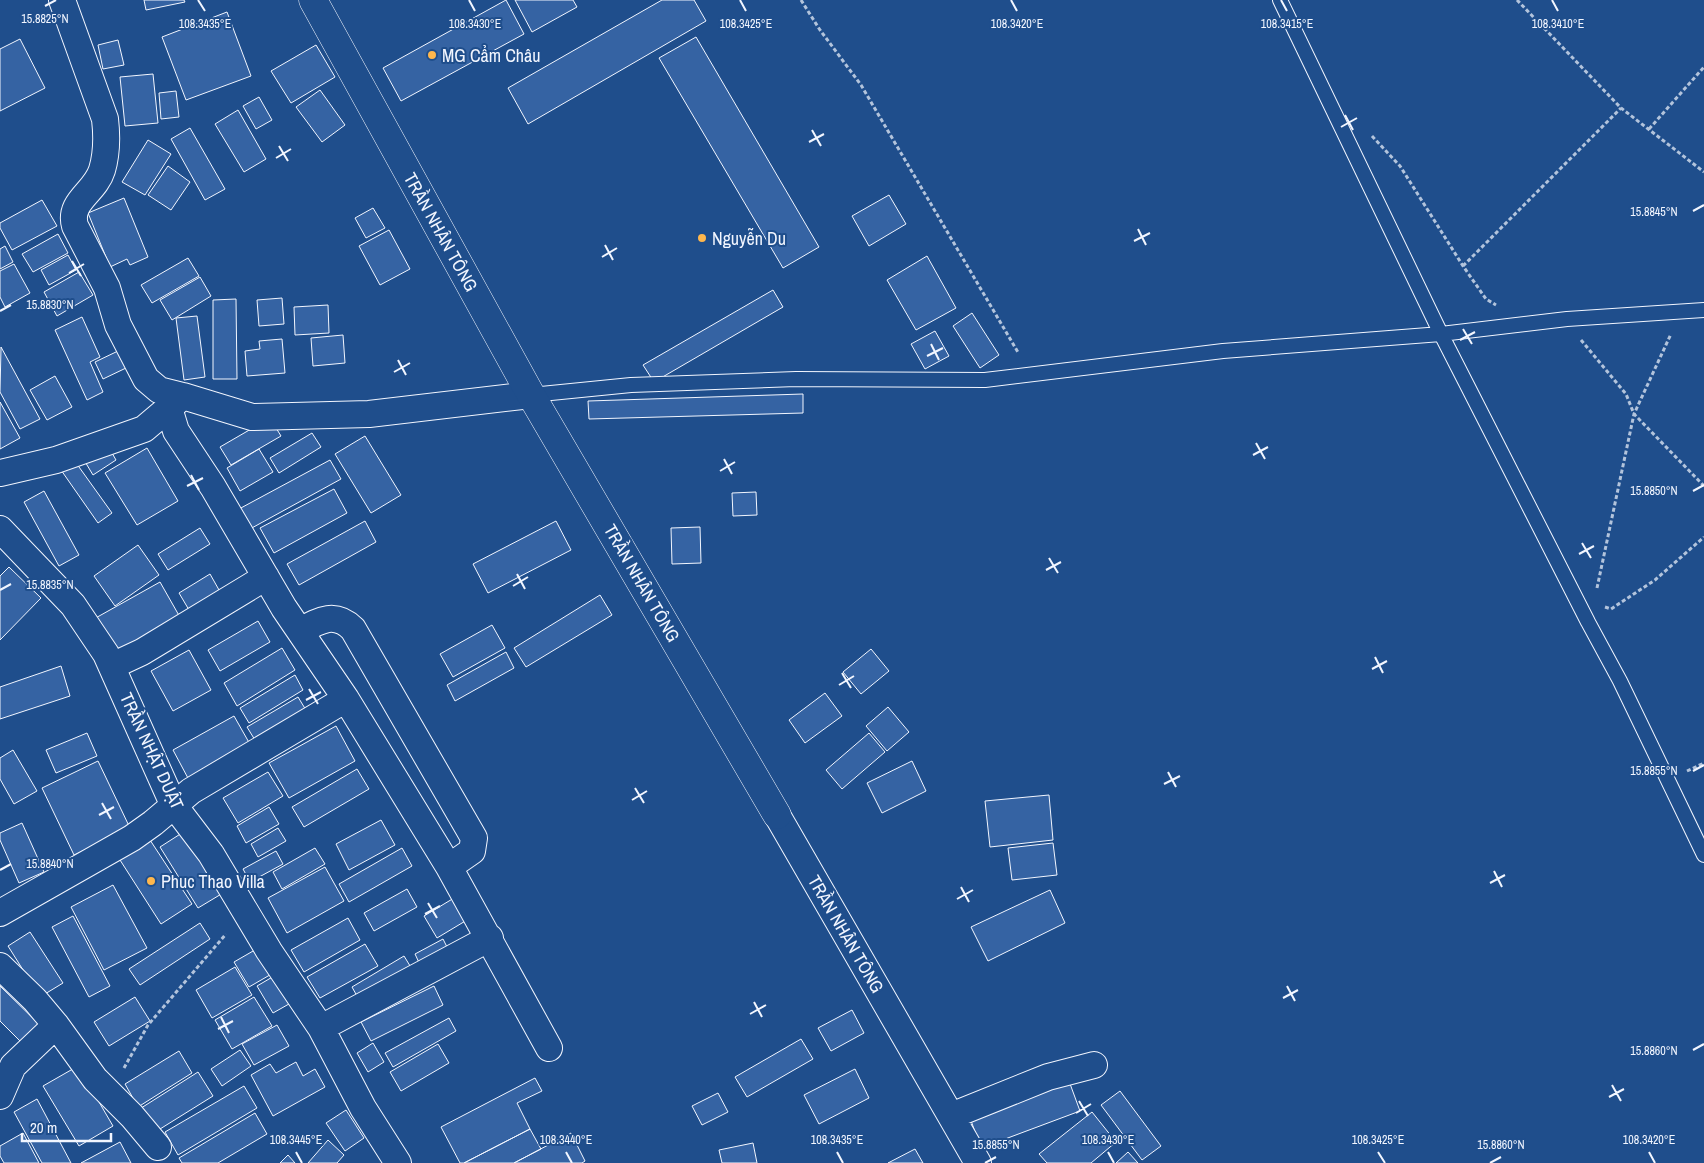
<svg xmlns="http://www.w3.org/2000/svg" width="1704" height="1163" viewBox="0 0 1704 1163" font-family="'Archivo Narrow',sans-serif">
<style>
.building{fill:#3563a3;stroke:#f2f6ff}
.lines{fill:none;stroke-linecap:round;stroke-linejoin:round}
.service-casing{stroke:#f2f6ff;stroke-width:16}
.minor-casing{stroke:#f2f6ff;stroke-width:28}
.tertiary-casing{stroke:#f2f6ff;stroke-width:29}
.path{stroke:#b3c4dc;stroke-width:3;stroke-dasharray:4 2.5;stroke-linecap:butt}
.service{stroke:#1f4e8c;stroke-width:14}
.minor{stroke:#1f4e8c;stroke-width:26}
.tertiary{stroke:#1f4e8c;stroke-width:28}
.ticks{fill:none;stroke:#f2f6ff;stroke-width:2}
.poi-dot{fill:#ffb74d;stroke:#1f4e8c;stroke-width:2}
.labels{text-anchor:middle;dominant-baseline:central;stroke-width:4;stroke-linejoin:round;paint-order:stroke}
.poi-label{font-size:18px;fill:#f2f6ff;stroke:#1f4e8c;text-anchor:start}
.street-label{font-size:18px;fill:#f2f6ff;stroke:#1f4e8c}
.ticks-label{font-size:12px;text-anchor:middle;fill:#f2f6ff;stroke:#1f4e8c;stroke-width:4;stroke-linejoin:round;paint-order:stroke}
</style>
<rect width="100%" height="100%" fill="#1f4e8c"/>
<path class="building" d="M144,0H184L185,2L146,10Z
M506,0L524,34L401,101L383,68Z
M515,0H573L577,7L532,32Z
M662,0H694L706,21L528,124L508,88Z
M227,12L251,76L186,100L162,37Z
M696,37L819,247L783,268L659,58Z
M20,39L45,88L0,111V49Z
M118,40L124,65L103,69L98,45Z
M316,45L335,77L291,103L271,71Z
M153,74L158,123L125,126L120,77Z
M320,90L345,125L322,142L296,107Z
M176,91L179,117L161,119L159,93Z
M259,97L272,120L256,129L243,106Z
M238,110L266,159L244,172L215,124Z
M190,128L225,189L205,200L171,139Z
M148,140L171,154L145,195L122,182Z
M168,166L190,182L171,210L148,195Z
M889,195L906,224L869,246L852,216Z
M124,198L148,257L130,265L127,259L110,267L88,213Z
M42,200L57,226L12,250L0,228V223Z
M373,208L385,228L366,238L355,218Z
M389,230L410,269L380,285L359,246Z
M58,234L68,253L33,272L22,254Z
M5,246L13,262L0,269V249Z
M68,255L76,270L49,285L41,270Z
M927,256L956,308L916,330L887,280Z
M188,258L199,276L152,303L141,285Z
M14,264L30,293L5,307L0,297V271Z
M79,272L93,295L57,316L44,292Z
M200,277L211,296L172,320L160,300Z
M773,290L783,307L654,382L643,365Z
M282,298L284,324L259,326L257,300Z
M236,299L237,379H213V300Z
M328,305L329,333L295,335L294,307Z
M972,313L999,355L980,368L953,326Z
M197,316L205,377L184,380L176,318Z
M82,317L100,357L90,362L103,392L87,400L55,330Z
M935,331L949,356L925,369L911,344Z
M343,335L345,363L313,366L311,338Z
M282,339L285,373L247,376L245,351L260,349L259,341Z
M1,347L40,419L20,429L0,392Z
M118,351L126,368L103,379L95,362Z
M55,376L72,407L47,420L30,390Z
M803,394V413L589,419L588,401Z
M0,402L20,438L0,449Z
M270,418L281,436L231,465L220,447Z
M312,433L321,447L279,473L270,458Z
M365,436L401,495L371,513L335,454Z
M108,446L116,460L93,475L84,460Z
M147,448L178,501L137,525L105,473Z
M259,449L273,472L240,491L227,468Z
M74,460L112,513L98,523L61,470Z
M330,460L341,479L250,529L239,509Z
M334,489L347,513L274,553L260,528Z
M44,491L79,555L59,566L24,502Z
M756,492L757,515L733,516L732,493Z
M365,521L376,542L299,585L287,564Z
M556,521L571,550L488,593L473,564Z
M700,527L701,563L672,564L671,528Z
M200,528L210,544L168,570L158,554Z
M138,545L159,575L115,606L94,576Z
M9,567L41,598L0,640V576Z
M210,574L223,597L192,615L179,593Z
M160,582L181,619L113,657L92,620Z
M600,595L612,615L526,667L514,648Z
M258,621L270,642L220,671L208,650Z
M492,625L505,648L453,677L440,654Z
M282,648L295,670L237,706L224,683Z
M871,649L889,671L861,694L843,672Z
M189,650L211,690L173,711L151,671Z
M506,652L514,668L455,701L447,685Z
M61,666L70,696L0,719V687Z
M295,675L303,690L249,723L240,708Z
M825,693L842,716L805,743L789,720Z
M298,697L309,715L258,745L247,727Z
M888,707L909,732L887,751L866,726Z
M234,716L251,746L189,780L173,750Z
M336,726L355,761L289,798L269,763Z
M87,733L97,756L56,773L46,750Z
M869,733L885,752L842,789L826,770Z
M13,750L37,791L14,804L0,779V758Z
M98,761L130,828L74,855L42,788Z
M912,761L926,791L882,813L867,783Z
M357,769L369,789L304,827L292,807Z
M268,772L283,796L238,823L223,798Z
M1049,795L1053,840L990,847L985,801Z
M269,807L279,824L246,843L237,826Z
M381,820L395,845L349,870L336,844Z
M22,823L44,872L19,883L0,840V833Z
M278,828L286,841L258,857L251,844Z
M185,831L223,893L198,908L160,847Z
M150,840L192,904L161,924L120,860Z
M1053,843L1057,875L1012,880L1008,848Z
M315,848L325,864L282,889L273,872Z
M402,848L412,866L349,902L339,884Z
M276,851L283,864L250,882L243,869Z
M325,867L344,901L287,933L268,898Z
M113,885L147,948L104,970L71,907Z
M407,889L417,907L374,931L364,913Z
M1050,890L1065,923L988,961L971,927Z
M454,898L467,920L437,938L424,916Z
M73,916L110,986L89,997L52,927Z
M348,918L360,940L304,972L291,950Z
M200,923L210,939L140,985L129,969Z
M30,932L63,983L40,997L8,946Z
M443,939L451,955L422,969L415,954Z
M365,944L378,966L320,998L307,977Z
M260,947L275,972L249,987L234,962Z
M404,956L415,974L362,1005L352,987Z
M235,967L252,995L212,1018L196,990Z
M281,972L296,1000L273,1013L257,986Z
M0,986L46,1031L28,1049L0,1021Z
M434,986L443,1005L371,1041L361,1022Z
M135,997L150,1021L109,1046L94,1022Z
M254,997L272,1026L232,1049L215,1020Z
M852,1010L864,1033L831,1051L818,1028Z
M449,1018L456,1031L393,1067L385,1053Z
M277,1025L289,1046L254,1065L242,1044Z
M801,1039L813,1059L747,1097L735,1077Z
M373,1043L384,1062L368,1072L357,1053Z
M438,1044L449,1063L401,1091L390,1072Z
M240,1050L251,1066L222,1086L211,1069Z
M179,1051L192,1073L138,1107L125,1084Z
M296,1062L303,1076L315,1069L325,1087L273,1116L251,1075L270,1064L276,1073Z
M78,1066L113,1126L79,1146L43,1086Z
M855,1069L869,1098L819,1124L804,1095Z
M198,1072L213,1096L152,1134L138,1110Z
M535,1078L542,1091L517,1103L530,1129L464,1163H460L441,1127Z
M1069,1081L1080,1111L981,1148L970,1118Z
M244,1086L257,1108L178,1155L165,1132Z
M1120,1091L1161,1146L1142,1160L1101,1105Z
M718,1093L728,1112L702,1125L692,1106Z
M37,1099L71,1163H42L14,1112Z
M346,1110L364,1138L345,1151L326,1123Z
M1092,1112L1116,1142L1091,1163H1047L1039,1154Z
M255,1113L267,1134L218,1163H182L179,1158Z
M530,1129L541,1149L514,1163H464Z
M23,1133L39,1163H4L0,1156V1146Z
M571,1133L585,1161L582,1163H514Z
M328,1140L344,1155L337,1163H308Z
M120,1142L131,1163H81Z
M753,1143L757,1163H722L719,1150Z
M915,1149L923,1163H888Z
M1128,1152L1138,1163H1116Z
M288,1155L295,1163H280Z"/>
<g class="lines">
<defs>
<path id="service" d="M1280,0L1441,334L1588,622L1620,681L1704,855
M531,395L631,385L796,379L985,380L1223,351L1441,334L1567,319L1704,310"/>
<path id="minor" d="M62,0L105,119C107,136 107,153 102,170C95,193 68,201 75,226L107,288L118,325L146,379L159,390L183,396
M183,396L169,408L176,431L213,487L284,608L346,699L449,867L549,1048
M0,473L56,460L144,429L183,396L252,417L369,414L531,395
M0,529L73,605L106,654L173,804L211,854L269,951L321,1028L363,1108L398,1163
M300,631C320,620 335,611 353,629L474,838L472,851L449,867
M112,666L142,652L266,577
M777,815L978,1163
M0,913L132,838L153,823L191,791L346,699
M0,966L35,1000L56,1025L95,1079L132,1116L158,1147
M321,1028L490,938
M0,1096L13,1066L56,1025
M951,1116L1048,1077L1094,1065"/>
<path id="tertiary" d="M313,0L531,395L777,815"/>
</defs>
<use href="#service" class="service-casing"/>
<use href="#minor" class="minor-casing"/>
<use href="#tertiary" class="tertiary-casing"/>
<path class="path" d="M801,0L820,30L861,85L1019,354
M1517,0L1621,108L1704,172
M1649,129L1704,67
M1372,136L1400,166L1463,266L1486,299L1496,305
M1463,266L1621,108
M1581,340L1626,394L1634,414L1704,486
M1597,588L1634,414L1671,334
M1605,607L1611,609L1655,580L1704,537
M1687,771L1704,763
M124,1068L148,1025L226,934"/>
<use href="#service" class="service"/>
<use href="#minor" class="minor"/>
<use href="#tertiary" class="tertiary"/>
</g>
<path class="ticks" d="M198,0L205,11M469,0L475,11M740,0L746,11M1011,0L1017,11M1281,0L1287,11M1552,0L1558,11M45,6L56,0M1345,115L1353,130M1341,127L1357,118M812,130L821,146M809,142L824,134M279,146L288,161M276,158L291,149M1693,211L1704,205M1138,229L1146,245M1134,241L1150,233M605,245L613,260M602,257L617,248M72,261L81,276M69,273L84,264M0,311L11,305M1463,329L1472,344M1460,340L1475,332M931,344L939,360M927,356L943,348M398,360L406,375M394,372L410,363M1256,443L1265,459M1253,455L1268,447M724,459L732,474M720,471L735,462M191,475L199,490M187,486L203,478M1693,491L1704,485M1582,543L1591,558M1579,554L1594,546M1049,558L1058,573M1046,570L1061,562M517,574L525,589M513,586L528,577M0,590L11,584M1375,657L1383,673M1372,669L1387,661M842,673L851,688M839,685L854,676M309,689L318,704M306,700L321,692M1693,771L1704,765M1168,772L1176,787M1164,784L1180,776M635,788L644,803M632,800L647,791M102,803L111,819M99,815L114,807M0,870L11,864M1494,871L1502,887M1490,883L1505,875M961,887L969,902M957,899L973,890M428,903L437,918M425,914L440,906M1287,986L1295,1001M1283,998L1298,990M754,1002L762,1017M750,1014L766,1005M221,1017L229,1033M218,1029L233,1021M1693,1050L1704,1044M1612,1085L1621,1101M1609,1097L1624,1089M1079,1101L1088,1116M1076,1113L1091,1104M296,1152L302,1163M566,1152L572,1163M837,1152L843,1163M1108,1152L1114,1163M1378,1152L1385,1163M1649,1152L1655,1163M985,1163L996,1157M1490,1163L1501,1157"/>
<g class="poi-dot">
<circle cx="432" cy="55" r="5"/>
<circle cx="702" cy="238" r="5"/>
<circle cx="151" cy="881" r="5"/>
</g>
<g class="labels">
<g class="poi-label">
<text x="442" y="55">MG Cẩm Châu</text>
<text x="712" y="238">Nguyễn Du</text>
<text x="161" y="881">Phuc Thao Villa</text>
</g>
<g class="street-label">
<text transform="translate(441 232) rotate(61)">TRẦN NHÂN TÔNG</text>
<text transform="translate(642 583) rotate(60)">TRẦN NHÂN TÔNG</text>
<text transform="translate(152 751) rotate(65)">TRẦN NHẬT DUẬT</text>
<text transform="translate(846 934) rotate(60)">TRẦN NHÂN TÔNG</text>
</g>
</g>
<g class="ticks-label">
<text x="45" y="23">15.8825°N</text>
<text x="205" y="28">108.3435°E</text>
<text x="475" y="28">108.3430°E</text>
<text x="746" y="28">108.3425°E</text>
<text x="1017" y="28">108.3420°E</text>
<text x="1287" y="28">108.3415°E</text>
<text x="1558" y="28">108.3410°E</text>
<text x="1654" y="216">15.8845°N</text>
<text x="50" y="309">15.8830°N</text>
<text x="1654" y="495">15.8850°N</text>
<text x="50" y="589">15.8835°N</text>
<text x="1654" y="775">15.8855°N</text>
<text x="50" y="868">15.8840°N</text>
<text x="1654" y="1055">15.8860°N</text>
<text x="296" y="1144">108.3445°E</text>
<text x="566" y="1144">108.3440°E</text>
<text x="837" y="1144">108.3435°E</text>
<text x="1108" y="1144">108.3430°E</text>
<text x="1378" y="1144">108.3425°E</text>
<text x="1649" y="1144">108.3420°E</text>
<text x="996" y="1149">15.8855°N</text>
<text x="1501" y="1149">15.8860°N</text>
</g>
<path d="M22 1133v8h89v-8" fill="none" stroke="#f2f6ff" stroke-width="2.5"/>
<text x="30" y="1133" font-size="15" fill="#f2f6ff" stroke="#1f4e8c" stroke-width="4" paint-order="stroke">20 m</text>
</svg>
